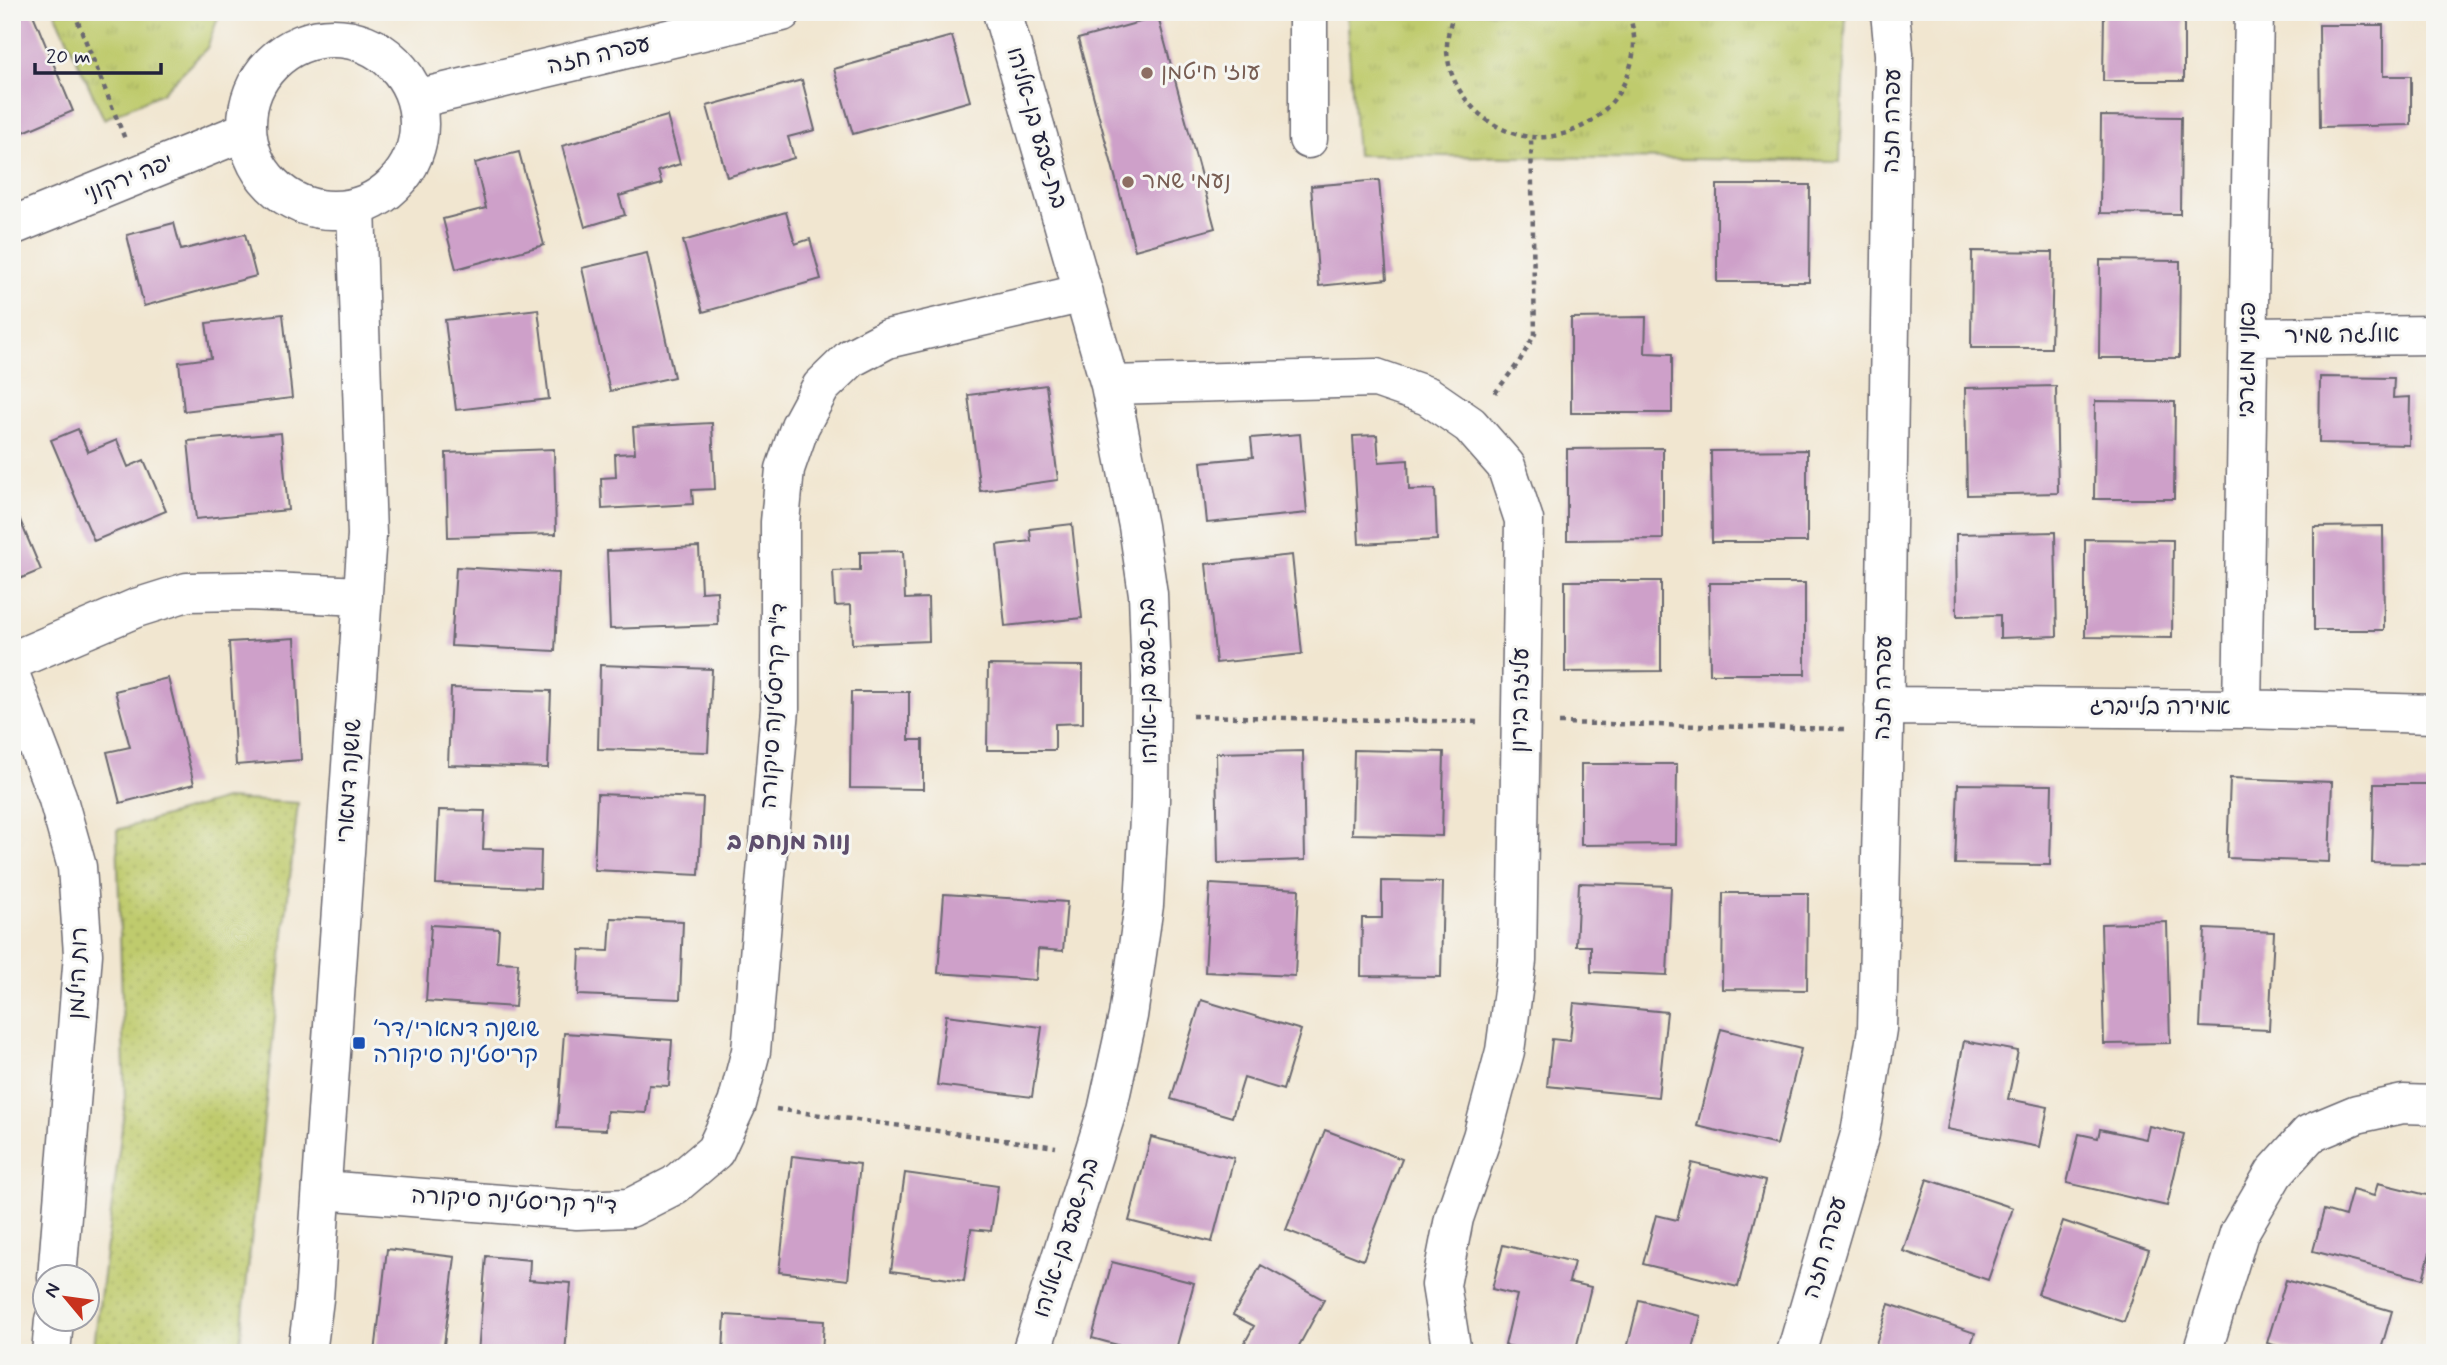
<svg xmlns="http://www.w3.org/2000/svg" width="2447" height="1365" viewBox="0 0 2447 1365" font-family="Mynerve,'Playpen Sans Hebrew',sans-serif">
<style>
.grass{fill:url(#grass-dots);stroke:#707654;stroke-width:2}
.park{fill:url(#park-tufts);stroke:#707654;stroke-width:2}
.building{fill:#cea0c9}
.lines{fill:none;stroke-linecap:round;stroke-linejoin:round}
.minor-casing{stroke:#6a676f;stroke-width:41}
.path{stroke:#6a676f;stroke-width:4.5;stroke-dasharray:5 5;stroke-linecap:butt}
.minor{stroke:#fff;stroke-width:38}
.education-dot{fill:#8d6e63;stroke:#f6f6f2;stroke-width:2.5}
.transit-dot{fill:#1a4fb4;stroke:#f6f6f2;stroke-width:2.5}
.labels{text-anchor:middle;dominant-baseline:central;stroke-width:6;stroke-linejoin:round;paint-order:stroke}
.street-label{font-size:23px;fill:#22223b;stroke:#f6f6f2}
.education-label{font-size:23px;fill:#785e54;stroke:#f6f6f2;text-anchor:start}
.transit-label{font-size:23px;fill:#164399;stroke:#f6f6f2;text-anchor:start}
.neighbourhood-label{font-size:24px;font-weight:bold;fill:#5e4e6d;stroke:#f6f6f2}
</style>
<defs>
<pattern id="grass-dots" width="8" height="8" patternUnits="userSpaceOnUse" patternTransform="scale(1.75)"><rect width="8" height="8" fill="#bfcb6d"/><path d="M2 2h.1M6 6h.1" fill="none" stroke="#a4ae5f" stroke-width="1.8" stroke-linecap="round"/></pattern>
<pattern id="park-tufts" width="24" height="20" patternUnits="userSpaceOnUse" patternTransform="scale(1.75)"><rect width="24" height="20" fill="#bfcb6d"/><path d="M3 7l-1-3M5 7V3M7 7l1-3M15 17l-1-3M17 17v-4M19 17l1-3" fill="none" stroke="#a4ae5f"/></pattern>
</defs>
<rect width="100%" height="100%" fill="#f6f6f2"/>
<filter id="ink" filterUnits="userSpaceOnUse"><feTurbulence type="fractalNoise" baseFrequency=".0143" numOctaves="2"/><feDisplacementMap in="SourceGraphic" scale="14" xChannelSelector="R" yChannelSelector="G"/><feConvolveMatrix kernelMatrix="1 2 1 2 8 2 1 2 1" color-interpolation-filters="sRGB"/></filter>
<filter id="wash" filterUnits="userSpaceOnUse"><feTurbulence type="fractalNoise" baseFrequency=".00686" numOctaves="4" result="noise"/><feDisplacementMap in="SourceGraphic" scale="28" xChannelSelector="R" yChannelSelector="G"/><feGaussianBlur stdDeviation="1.57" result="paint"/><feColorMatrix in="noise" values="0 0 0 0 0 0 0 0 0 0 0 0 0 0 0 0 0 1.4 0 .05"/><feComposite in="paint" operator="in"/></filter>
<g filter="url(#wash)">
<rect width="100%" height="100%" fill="#f1e6d0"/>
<path class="grass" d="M225,799L298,803L239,1353H93L125,1104L117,830Z"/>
<path class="park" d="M55,12H220L207,48L162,93L104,119Z
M1346,12H1846L1840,161L1357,155Z"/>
<g id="blocks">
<path class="building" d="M24,12H32L73,111L12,137V17Z
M2104,12H2184V81H2103Z
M1158,17L1215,228L1135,250L1078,39Z
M2319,25H2383V76H2411V125L2320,127Z
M952,36L970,101L853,134L834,69Z
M802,80L815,130L788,137L794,158L727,177L707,106Z
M667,116L680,164L658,171L662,184L619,196L625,215L585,227L562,146Z
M2101,116L2181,117L2180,214L2100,213Z
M519,152L544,245L456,269L443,219L486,208L475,163Z
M1379,180L1387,279L1319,286L1311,186Z
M1717,185H1810L1809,282H1717Z
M786,212L795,244L810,239L821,279L703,312L683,241Z
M174,223L181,250L245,234L256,276L144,306L127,235Z
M1972,251L2053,252L2051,348H1971Z
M647,253L674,377L610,391L582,268Z
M2100,260L2180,261L2179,358H2099Z
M538,309L549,399L456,410L445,320Z
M283,314L292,398L184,411L179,362L211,358L206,323Z
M1646,317L1645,353L1672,354V413H1571V318Z
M2320,377L2394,378L2393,398L2410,397L2409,445L2319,443Z
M1046,385L1058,480L980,491L968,395Z
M2056,386L2058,493L1967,495L1965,388Z
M2095,401L2175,402L2174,499H2094Z
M712,423L715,489L692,490L693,504L602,509L601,478L616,477L615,454L635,453L633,427Z
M78,429L88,452L117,440L128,467L144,460L166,511L94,541L51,440Z
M281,433L288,510L196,519L188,441Z
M1300,434L1307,513L1207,523L1201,462L1253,457L1251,438Z
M1377,435L1379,462L1408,460L1409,490L1435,489L1437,540L1359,544L1353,436Z
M1663,448V539L1567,540V449Z
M554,449L556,534L448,537L446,453Z
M1807,450V542H1712L1711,451Z
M12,501L41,570L12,582Z
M1072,524L1082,618L1005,626L997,545L1031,541L1030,529Z
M2383,526L2384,630H2314V527Z
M2055,532L2057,636L2000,638V615L1957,616L1956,534Z
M2085,539L2173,540L2172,638L2085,637Z
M699,547L701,592L717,591L718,625L610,629L607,551Z
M903,551L905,599L928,598L929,641L852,644L851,605L835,606L833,571L860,570V552Z
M1292,555L1302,654L1216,663L1206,564Z
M456,567L559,573L555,651L451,646Z
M1565,581H1661V671L1565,672Z
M1709,583H1805V674H1710Z
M295,638L301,760L236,765L229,642Z
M600,665L712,669L708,752L598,749Z
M988,665L1083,666V723L1055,724V750H987Z
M168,678L194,784L120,803L107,752L130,747L115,691Z
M451,688L551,691L548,768L448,765Z
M851,692H909V740H923V789L850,788Z
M1354,750L1444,752L1442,836L1352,834Z
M1303,751L1305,860L1218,863L1216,753Z
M1581,764H1677L1676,844L1581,845Z
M2230,778L2332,782L2329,862L2227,858Z
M1958,784L2052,785L2050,865L1955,864Z
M2374,784H2435V864L2372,863Z
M597,794L703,798L699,875L594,870Z
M439,810L485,811L483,849L541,851L540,888L436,884Z
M1382,881L1443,882L1441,977L1361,976L1362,918H1382Z
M1579,883L1671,886L1667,975L1591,972V946H1576Z
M1210,884L1299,889L1295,976L1205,972Z
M1723,893H1808L1807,990L1722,989Z
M944,894L1067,902L1063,951L1038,949L1036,980L938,973Z
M611,918L683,921L680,999L578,995L580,950L609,951Z
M2167,922L2170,1043L2104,1044L2101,924Z
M431,925L499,929L497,962L518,963L515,1007L426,1001Z
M2205,929L2274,932L2269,1030L2200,1027Z
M1201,1000L1301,1030L1283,1090L1244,1078L1232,1117L1171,1099Z
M1574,1003L1667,1012L1658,1097L1547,1086L1552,1039L1570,1041Z
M946,1015L1042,1027L1032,1097L937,1085Z
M1721,1029L1801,1049L1777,1145L1697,1126Z
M564,1033L672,1040L669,1086L649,1085L646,1113L607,1111L606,1130L557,1128Z
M1964,1041L2018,1051L2008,1099L2048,1107L2040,1147L1947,1129Z
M2149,1126L2184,1134L2167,1206L2067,1183L2079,1134L2098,1138L2100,1129L2146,1139Z
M1325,1130L1402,1159L1363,1260L1286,1230Z
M1151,1137L1234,1158L1212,1242L1129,1221Z
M792,1156L860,1164L848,1280L779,1272Z
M1692,1163L1765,1181L1738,1287L1643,1264L1656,1215L1677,1220Z
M905,1173L998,1186L991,1231L971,1229L964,1281L891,1271Z
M1927,1179L2013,1208L1988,1280L1903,1251Z
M2378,1183L2435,1197V1234L2423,1279L2313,1251L2324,1210L2345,1216L2352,1190L2374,1196Z
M2063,1221L2149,1250L2124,1322L2038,1294Z
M1503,1245L1574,1262L1569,1282L1591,1287L1575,1353H1537L1505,1345L1517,1295L1492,1289Z
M387,1249L455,1257L443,1353H375Z
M486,1256L530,1260L529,1280L571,1283L565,1353H478Z
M1112,1262L1194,1283L1175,1353H1147L1092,1338Z
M1261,1265L1324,1300L1295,1353H1239L1254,1326L1233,1315Z
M2286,1280L2392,1311L2380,1353H2301L2267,1343Z
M1639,1300L1701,1316L1692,1353H1626Z
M1889,1304L1975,1333L1968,1353H1873Z
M725,1315L824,1321L822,1353H723Z"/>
</g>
</g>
<g filter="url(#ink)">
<use href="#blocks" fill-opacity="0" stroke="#6a676f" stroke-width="2"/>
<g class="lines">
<defs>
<path id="minor" d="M1002,12L1110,385L1138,526L1148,594L1151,678L1150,801L1144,905L1128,1016L1107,1111L1031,1353
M247 124a86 86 0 1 1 172 0a86 86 0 1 1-172 0Z
M416,99L782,12
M1308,139V12
M12,226L246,131
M2249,337L2435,335
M1110,385L1376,378L1428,396L1470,425L1506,466L1524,520L1517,961L1505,1051L1482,1137L1454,1218L1441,1285L1452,1353
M12,661L136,608L187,592L244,591L363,596
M12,679L57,796L77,867L83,954L57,1278
M1884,706L2242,709L2435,714
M2242,709L2254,12
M322,1190L577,1210L630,1208L675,1185L715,1151L737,1104L751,1051L780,709V522L785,469L800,426L821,387L851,358L887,339L1084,293
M51,1353L54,1320
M307,1353L314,1299L367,535L356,207
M1796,1353L1860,1134L1877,1029L1884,729L1894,54L1890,12
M2202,1353L2239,1233L2274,1173L2309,1134L2357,1114L2403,1104L2435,1105"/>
</defs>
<use href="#minor" class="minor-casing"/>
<path class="path" d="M74,12L125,139
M1454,12C1449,27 1445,43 1448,59C1454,99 1492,134 1532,137C1586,141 1632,97 1634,44C1635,34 1631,22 1629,12
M1495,393L1519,362L1535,334L1531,137
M1192,716L1480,722
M1559,723L1844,729
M776,1109L1056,1147"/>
<use href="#minor" class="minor"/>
</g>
</g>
<g class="education-dot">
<circle cx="1147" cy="73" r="7"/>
<circle cx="1128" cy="182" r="7"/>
</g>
<rect class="transit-dot" x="352" y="1036" width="14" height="14" rx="3.5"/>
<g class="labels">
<g class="street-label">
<text transform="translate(599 56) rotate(-13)">עפרה חזה</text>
<text transform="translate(1893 121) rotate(-89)">עפרה חזה</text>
<text transform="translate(1036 128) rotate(74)">בת-שבע בן-אליהו</text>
<text transform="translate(129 179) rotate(-22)">יפה ירקוני</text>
<text transform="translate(2342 336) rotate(-1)">אולגה שמיר</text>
<text transform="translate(2248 360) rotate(-89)">פאני מוגרבי</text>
<text transform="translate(1149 681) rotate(-91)">בת-שבע בן-אליהו</text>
<text transform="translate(1884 688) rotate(-89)">עפרה חזה</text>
<text transform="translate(1521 700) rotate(-89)">עליזה בירון</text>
<text transform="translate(775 706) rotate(-87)">ד"ר קריסטינה סיקורה</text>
<text x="2160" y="708">אמירה בלייברג</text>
<text transform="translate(350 781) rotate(-86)">שושנה דמארי</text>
<text transform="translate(79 973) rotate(-88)">רות הילמן</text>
<text transform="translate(514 1202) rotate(3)">ד"ר קריסטינה סיקורה</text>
<text transform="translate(1067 1238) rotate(-72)">בת-שבע בן-אליהו</text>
<text transform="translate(1826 1248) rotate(-74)">עפרה חזה</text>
</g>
<g class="education-label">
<text x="1161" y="73">עוזי חיטמן</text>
<text x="1142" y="182">נעמי שמר</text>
</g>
<g class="transit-label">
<text x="373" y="1030">שושנה דמארי/דר׳<tspan x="373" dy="26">קריסטינה סיקורה</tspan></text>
</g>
<g class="neighbourhood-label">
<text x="789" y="842">נווה מנחם ב</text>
</g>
</g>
<rect width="2447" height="1365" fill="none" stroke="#f6f6f2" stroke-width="42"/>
<g transform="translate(66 1298) rotate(299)"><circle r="33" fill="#f6f6f2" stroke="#a1a1a9" stroke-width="2"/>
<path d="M0-5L12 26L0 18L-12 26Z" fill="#c8321e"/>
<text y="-10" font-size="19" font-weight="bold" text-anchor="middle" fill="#22223b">N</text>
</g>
<path d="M35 63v10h126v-10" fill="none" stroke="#22223b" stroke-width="3.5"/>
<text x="46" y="63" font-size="21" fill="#22223b" stroke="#f6f6f2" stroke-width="5" paint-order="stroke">20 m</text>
</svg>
